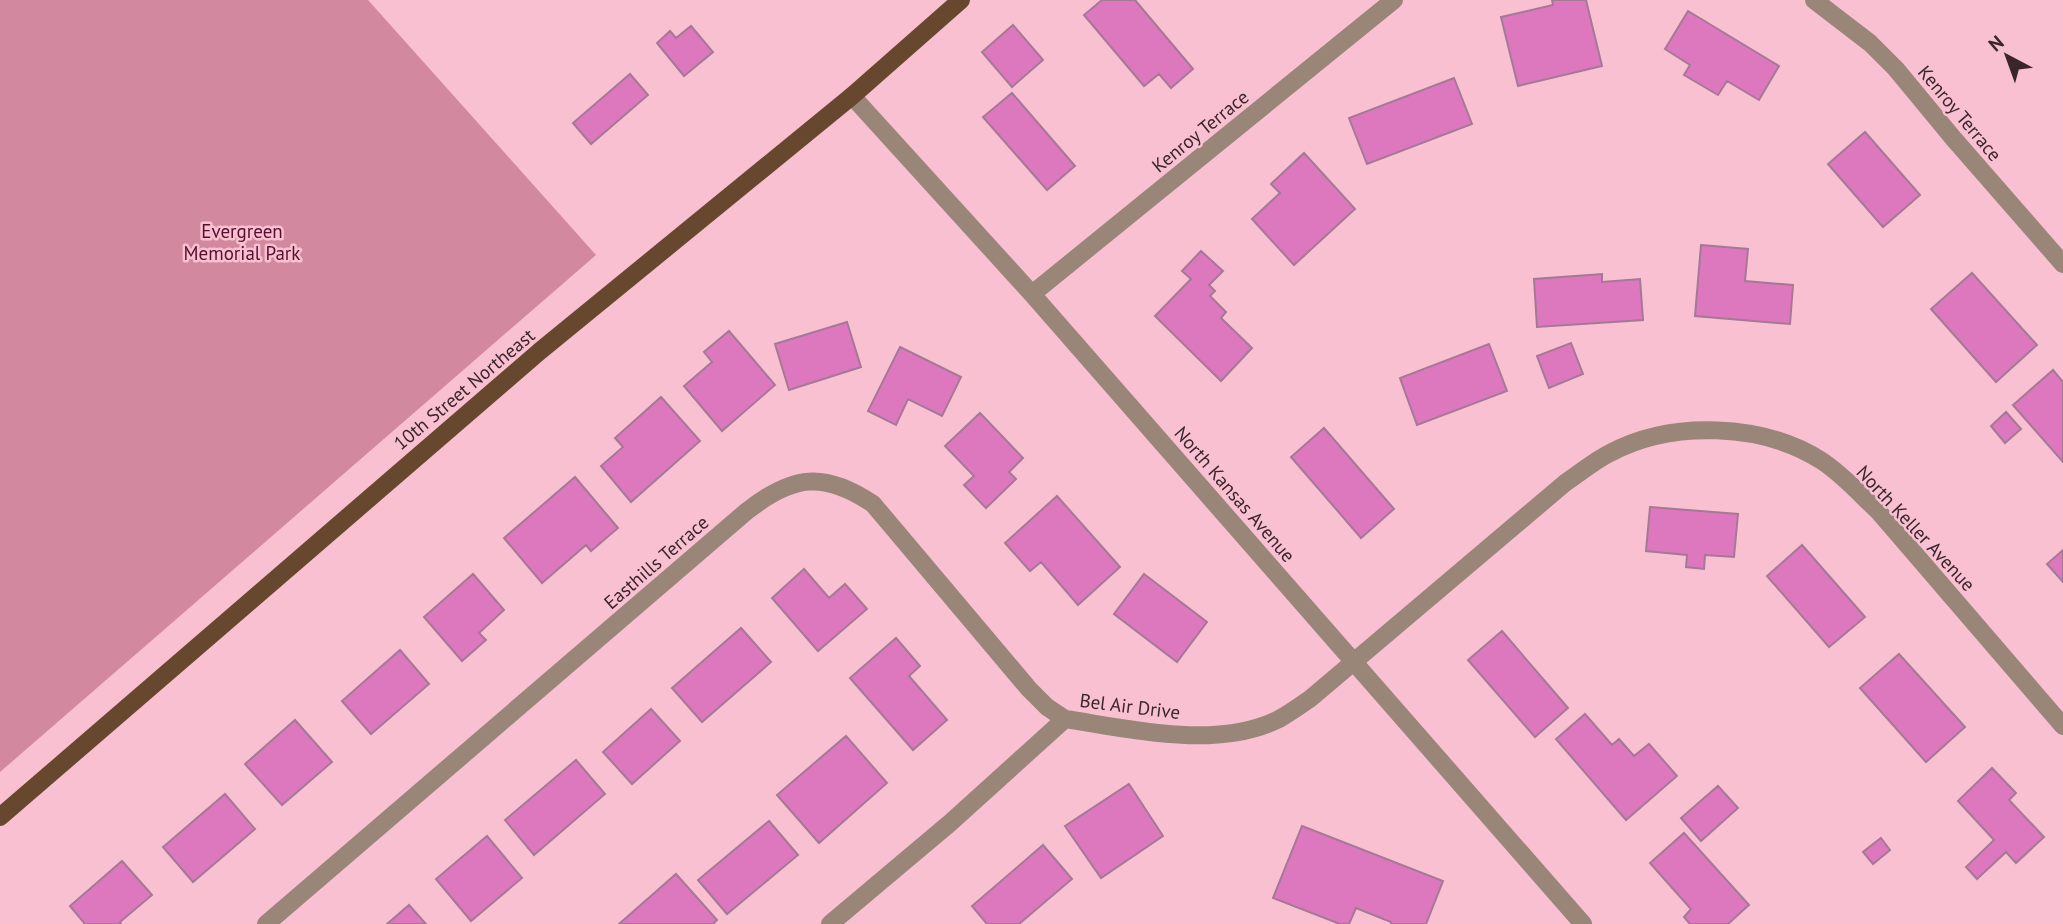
<svg xmlns="http://www.w3.org/2000/svg" width="2063" height="924" viewBox="0 0 2063 924" font-family="'PT Sans',sans-serif">
<style>
.green{fill:#d2889f}
.building{fill:#dd78bf;stroke:#a57996;stroke-width:2}
.lines{fill:none;stroke-linecap:round;stroke-linejoin:round}
.minor{stroke:#998678;stroke-width:18}
.major{stroke:#67482e;stroke-width:18}
.labels{text-anchor:middle;dominant-baseline:central;stroke-width:5;stroke-linejoin:round;paint-order:stroke}
.street-label{font-size:19px;fill:#3b252c;stroke:#f8c0d1}
.park-label{font-size:19px;fill:#570d2e;stroke:#f8c0d1}
</style>
<rect width="100%" height="100%" fill="#f8c0d1"/>
<path class="green" d="M0,0H368L596,255L0,772Z"/>
<path class="building" d="M1102,0H1135L1193,69L1171,88L1159,74L1144,86L1084,15Z
M1552,0H1586L1602,66L1518,86L1501,17L1553,5Z
M1688,11L1779,66L1759,100L1727,81L1718,95L1684,75L1690,65L1665,49Z
M1013,25L1043,60L1012,87L982,52Z
M691,26L713,52L684,76L657,43L670,31L676,38Z
M630,74L648,95L591,144L573,123Z
M1454,78L1472,124L1367,164L1349,118Z
M1012,93L1075,166L1047,190L983,117Z
M1865,132L1920,195L1883,227L1828,164Z
M1304,153L1355,209L1294,265L1252,219L1280,193L1271,184Z
M1701,245L1748,249L1745,281L1793,285L1790,324L1695,316Z
M1201,251L1223,271L1209,285L1215,291L1210,296L1226,312L1221,318L1252,348L1221,381L1155,316L1191,279L1182,271Z
M1972,273L2037,345L1996,382L1931,309Z
M1602,274V282L1640,279L1643,320L1537,327L1534,279Z
M847,322L861,367L789,390L775,344Z
M729,331L775,385L722,431L684,386L712,362L704,352Z
M1571,343L1583,374L1549,388L1537,356Z
M1489,344L1507,391L1417,425L1400,378Z
M900,347L961,377L942,416L908,399L896,425L868,411Z
M2053,370L2063,382V462L2013,405Z
M661,397L700,441L631,502L601,466L623,447L615,438Z
M2006,412L2021,429L2005,443L1991,426Z
M980,413L1023,458L1009,472L1016,479L986,508L964,485L974,476L945,446Z
M1324,428L1394,509L1361,538L1291,457Z
M575,477L618,528L591,551L586,545L542,583L504,538Z
M1057,496L1120,567L1078,605L1041,562L1030,571L1005,543Z
M1650,507L1738,514L1734,557L1705,555L1704,569L1686,567L1687,555L1646,551Z
M1802,545L1865,617L1829,647L1767,576Z
M2063,550V582L2047,564Z
M804,569L829,598L845,584L867,609L818,651L772,598Z
M473,574L504,610L479,633L486,640L462,661L424,617Z
M1144,574L1207,622L1177,662L1114,614Z
M741,628L771,662L702,722L672,688Z
M1502,631L1568,708L1535,737L1468,660Z
M896,638L920,666L909,676L947,720L913,750L850,678Z
M400,650L429,684L371,734L342,701Z
M1899,654L1965,727L1926,762L1860,688Z
M651,709L680,741L632,784L603,752Z
M1585,714L1612,745L1619,739L1634,756L1649,744L1677,776L1626,820L1556,739Z
M295,720L332,762L282,805L245,764Z
M846,736L887,783L819,843L777,795Z
M576,760L605,794L534,855L505,820Z
M1992,768L2016,793L2009,800L2044,837L2016,863L2006,852L1977,879L1966,867L1994,840L1958,801Z
M1129,784L1163,836L1101,878L1065,826Z
M1718,786L1738,808L1701,841L1681,818Z
M225,794L255,829L193,882L163,847Z
M769,821L798,855L727,914L698,880Z
M1302,826L1443,881L1426,924H1391V922L1356,908L1349,924H1340L1273,898Z
M1684,833L1749,905L1728,924H1690L1684,917L1691,909L1650,863Z
M487,836L522,878L471,921L436,879Z
M1881,838L1890,850L1873,864L1863,852Z
M1043,845L1072,879L1019,924H987L972,906Z
M122,861L152,895L120,922L121,924H85L70,906Z
M676,874L717,920L713,924H619Z
M409,905L426,924H387Z"/>
<g class="lines">
<path class="minor" d="M1814,0L1870,43L1896,69L1953,138L2063,264
M852,96L1032,294L1583,924
M1032,294L1394,0
M266,924L747,511C793,475 824,471 873,504L1029,689L1047,707L1065,719
M830,924L950,823L1065,719C1131,729 1217,750 1279,719C1290,713 1301,705 1311,698L1565,483C1580,473 1594,461 1610,453C1672,420 1763,423 1822,461C1843,475 1860,494 1878,511L2063,726"/>
<path class="major" d="M0,817L540,351L852,96L961,0"/>
</g>
<g class="labels">
<g class="street-label">
<text transform="translate(1960 113) rotate(50)">Kenroy Terrace</text>
<text transform="translate(1200 131) rotate(-39)">Kenroy Terrace</text>
<text transform="translate(464 389) rotate(-40)">10th Street Northeast</text>
<text transform="translate(1235 494) rotate(49)">North Kansas Avenue</text>
<text transform="translate(1916 528) rotate(47)">North Keller Avenue</text>
<text transform="translate(656 562) rotate(-41)">Easthills Terrace</text>
<text transform="translate(1130 706) rotate(7)">Bel Air Drive</text>
</g>
<g class="park-label">
<text x="242" y="231">Evergreen<tspan x="242" dy="22">Memorial Park</tspan></text>
</g>
</g>
<g transform="translate(2007 56) rotate(319)" stroke="#f8c0d1" stroke-width="5" paint-order="stroke">
<path d="M0-5L12 26L0 18L-12 26Z" fill="#3b252c"/>
<text y="-10" font-size="19" font-weight="bold" text-anchor="middle" fill="#3b252c">N</text>
</g>
</svg>
